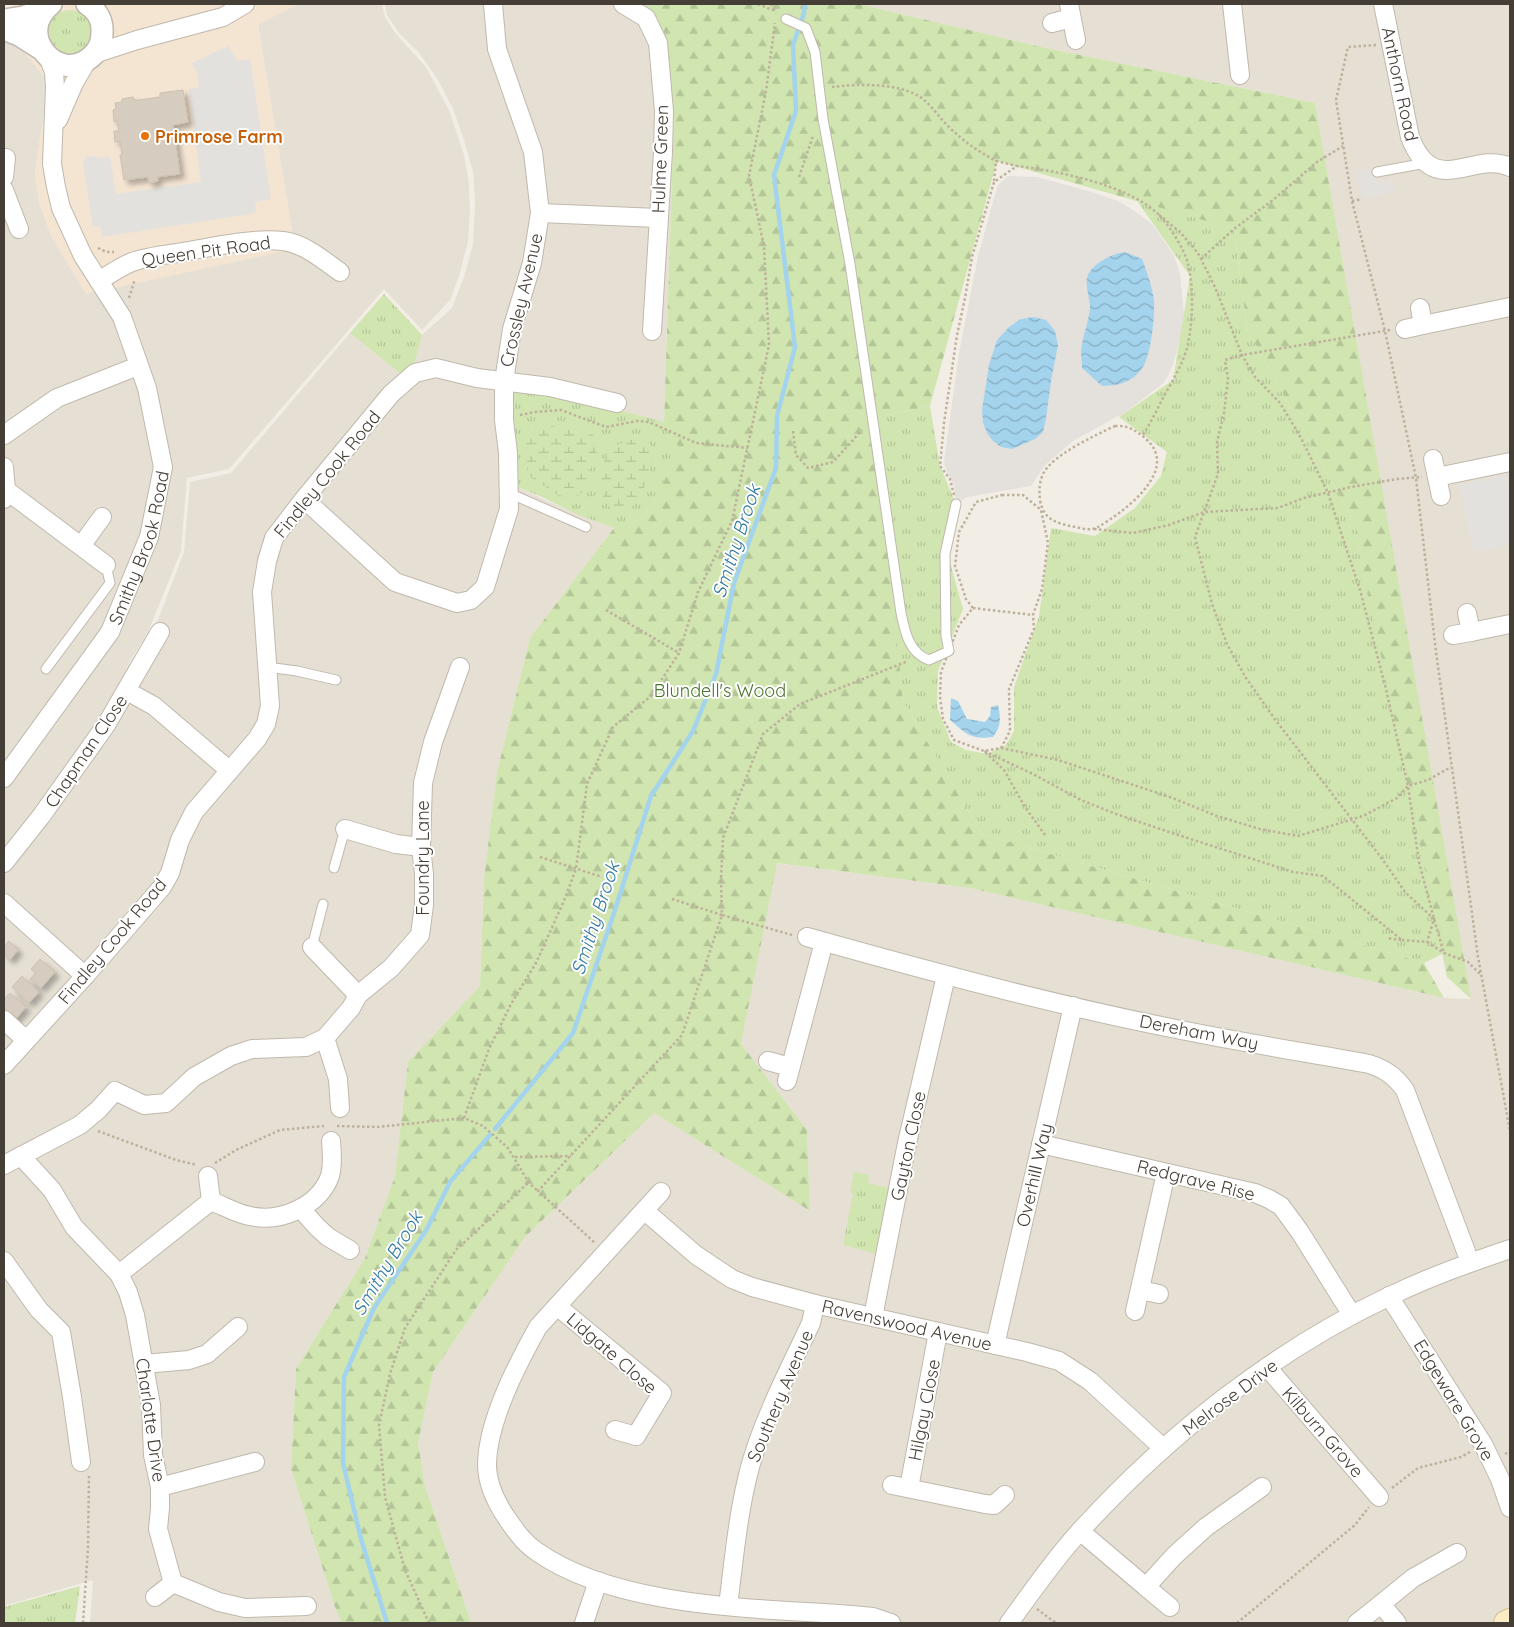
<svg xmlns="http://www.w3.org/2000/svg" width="1514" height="1627" viewBox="0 0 1514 1627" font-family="Quicksand,sans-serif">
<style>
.residential{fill:#e6e0d4}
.commercial{fill:#f4e4d2}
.industrial{fill:#e4e0db}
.grass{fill:url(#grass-tufts)}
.forest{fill:url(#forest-firs)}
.wetland{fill:url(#wetland-marsh)}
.parking{fill:#e3e1de}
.water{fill:url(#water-waves)}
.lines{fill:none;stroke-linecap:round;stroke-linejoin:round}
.stream{stroke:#a4d3ed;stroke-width:4.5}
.building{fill:#d6ccbf;stroke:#cec1af;filter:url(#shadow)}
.service-casing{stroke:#c0b8ac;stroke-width:11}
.minor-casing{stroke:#c0b8ac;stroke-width:20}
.tertiary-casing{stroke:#c0b8ac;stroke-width:24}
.secondary-casing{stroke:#d1bf98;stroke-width:26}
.path{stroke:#beb09b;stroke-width:2.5;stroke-dasharray:2.5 2.5;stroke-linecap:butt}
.service{stroke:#fff;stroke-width:9}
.minor{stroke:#fff;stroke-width:18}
.tertiary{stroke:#fff;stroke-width:21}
.secondary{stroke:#fcedc6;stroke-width:24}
.food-dot{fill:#e8710a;stroke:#fff;stroke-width:2}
.labels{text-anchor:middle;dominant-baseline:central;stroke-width:4;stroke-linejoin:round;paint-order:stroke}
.street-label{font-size:18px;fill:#453e36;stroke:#fff}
.food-label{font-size:18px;font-weight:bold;fill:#c56008;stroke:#fff;text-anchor:start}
.park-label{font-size:18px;fill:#4a742b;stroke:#fff}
.water-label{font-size:19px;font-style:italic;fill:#317aa4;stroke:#fff}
</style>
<defs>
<pattern id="grass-tufts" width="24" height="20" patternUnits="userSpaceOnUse" patternTransform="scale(1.25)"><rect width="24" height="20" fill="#d0e5b0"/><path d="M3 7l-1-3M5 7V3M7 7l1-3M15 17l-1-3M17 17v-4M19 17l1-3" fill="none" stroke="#b4c698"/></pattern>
<pattern id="forest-firs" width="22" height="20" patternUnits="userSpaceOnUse" patternTransform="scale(1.25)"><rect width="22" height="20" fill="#d0e5b0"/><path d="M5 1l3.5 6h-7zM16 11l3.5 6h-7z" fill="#b4c698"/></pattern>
<pattern id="wetland-marsh" width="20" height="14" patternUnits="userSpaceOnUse" patternTransform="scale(1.25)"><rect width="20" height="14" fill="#d0e5b0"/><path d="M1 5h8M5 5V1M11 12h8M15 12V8" fill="none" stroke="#b4c698"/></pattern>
<pattern id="water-waves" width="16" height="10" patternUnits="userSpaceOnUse" patternTransform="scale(1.25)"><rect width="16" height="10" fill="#a4d3ed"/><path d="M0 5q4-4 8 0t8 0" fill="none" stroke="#87adc1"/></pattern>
<filter id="shadow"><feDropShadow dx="4.5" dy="4.5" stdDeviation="2.5" flood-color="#0004"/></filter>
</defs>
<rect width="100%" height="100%" fill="#f2eee6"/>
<path class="residential" d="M298,4H382L385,17L396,34L426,67L449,110L464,155L469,184L470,212L468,242L459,276L450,300L422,330L384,289L229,469L187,478L181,551L148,632L124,671L154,630L184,552L190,482L231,473L350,333L402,375L414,366L422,335L452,308L464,277L473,244L475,201L473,171L463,137L453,109L438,80L420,54L399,33L387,15L385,4H645L657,18L666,36L674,115L664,422L601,406L515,486L576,514L614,528L530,638L497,772L484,879L480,986L408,1062L395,1176L365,1258L296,1369L291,1469L337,1613L342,1623H90L93,1580L4,1606V35H10L47,80L46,102L35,172L39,202L52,238L295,249L258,24Z
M858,4H1510V1623H471L425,1486L418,1443L433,1372L525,1237L654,1113L810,1211L807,1130L741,1044L776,863L970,888L1444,998L1470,999L1315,103L1046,48Z"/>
<path class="commercial" d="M14,4H298L258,25L295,249L86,294L52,238L39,202L35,172L46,102L47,80L10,35Z"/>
<path class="industrial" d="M1008,176L1037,177L1092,192L1118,201L1133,210L1152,224L1174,255L1180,273L1184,314L1181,336L1173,365L1164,383L1119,417L1120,415L1073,441L1045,465L1031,486L967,497L956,504L954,484L947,472L944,462L959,353L978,257L992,205L998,185Z"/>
<path class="grass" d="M48 32a22 22 0 1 1 44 0a22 22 0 1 1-44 0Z
M1135,198L1234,229L1247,329L1353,519L1444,953L1424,963L982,834L903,701L873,418L930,406L940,466L956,504L946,548L963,609L938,671L937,707L951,742L966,750L987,754L1006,745L1014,731V687L1039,616L1051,528L1095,536L1135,508L1161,476L1167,452L1119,417L1173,380L1190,276Z
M384,294L422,335L414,366L402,375L350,333Z
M512,388L545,391L664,422L680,428L677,457L644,518L614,528L576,514L542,497L515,486Z
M854,1172L869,1175L868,1183L892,1189L877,1254L843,1245L853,1194L850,1193Z
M80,1586L75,1623H4V1607Z"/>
<path class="forest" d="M645,4H858L1046,48L1315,103L1471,999L1447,977L1353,519L1247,329L1234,229L997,161L930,406L873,418L881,475L903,701L982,834L1424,963L1444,998L970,888L777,863L741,1044L807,1130L810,1211L654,1113L525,1237L433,1372L418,1443L425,1486L471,1623H342L337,1613L291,1469L296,1369L365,1258L395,1176L408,1062L480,986L484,879L497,772L530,638L614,528L644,518L677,457L679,428L664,422L674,115L666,37L657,18Z"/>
<path class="wetland" d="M540,423L564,429H576L594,435L597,457L590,470L586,490L574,498L558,495L529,476L527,464L528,454L524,443L528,432Z
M635,438L645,439L653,449C652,473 644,494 628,511C620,511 611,509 606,503C598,491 601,460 610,450C616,444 627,442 635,438Z"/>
<path class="parking" d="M228,46L237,61L250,59L271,199L255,202L256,213L102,237L100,226L93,227L83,162L86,157L97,156V158L110,157L116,194L201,182L189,89L199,87L197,72L192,63Z
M1376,168L1378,183L1392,180L1394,192L1362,199L1356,172Z
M1507,475L1508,481H1510V544L1474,552L1459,485Z"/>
<path class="water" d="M1125,252L1142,259C1147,272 1152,286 1154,300C1155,316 1151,360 1140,371C1130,383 1117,386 1102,386L1082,368C1082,363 1081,357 1081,352C1082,337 1089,322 1090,307C1090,296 1083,282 1089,273C1097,261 1112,254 1125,252Z
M1034,317L1046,320L1055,331L1058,345L1051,381L1046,419L1043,432L1035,439L1012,449L1001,447L993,441L987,433L983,423L982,410L989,365L997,340L1009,327L1021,319Z
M951,698L958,701L967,719L985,722L990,716L991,707L998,705C1001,718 1001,727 993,737C971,740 966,734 950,720Z"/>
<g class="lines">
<path class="stream" d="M495,1129L573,1033L615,910L651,796L693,731L716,674L734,583L776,468L777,416L795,347L774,175L796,111L793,45L804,13L805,4
M387,1623L361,1539L343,1463L344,1377L374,1308L427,1229L450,1182L490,1135"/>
</g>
<path class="building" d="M183,90L188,122L173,125L180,174L157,177L158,181L149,183L148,177L124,180L120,155H122L120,141L115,142L114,131H119L117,121L114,122L113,110L116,109L115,103L122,102V99L133,97L134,100H139L160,97V93Z
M9,941L18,950L10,960L4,954V947Z
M40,959L55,972L41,988L30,979L36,973L31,969Z
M22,976L39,992L29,1003L12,987Z
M10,993L26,1007L14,1021L4,1012V999Z"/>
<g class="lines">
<defs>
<path id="service" d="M786,19L806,28L815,52L823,119L850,264L901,613C905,632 909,653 929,660L949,651L946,636L945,554L956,504
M1377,172L1426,163
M509,493L586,527
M267,667L297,671L336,680
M46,669L110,583L106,565
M334,868L345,829
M312,947L323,904"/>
<g id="minor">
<path d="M623,4L646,18L658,43L664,111L663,152L652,331"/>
<path d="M1069,4L1076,40"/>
<path d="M1232,4L1240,75"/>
<path d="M1383,4L1410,137C1434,200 1473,150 1510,167"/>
<path d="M1052,23L1071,18"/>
<path d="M94,54L137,40L223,17L245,4"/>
<path d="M58,120L74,83L88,59"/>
<path d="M4,177L6,158"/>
<path d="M4,190L19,229"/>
<path d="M540,213L658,218"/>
<path d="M99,281C110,274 120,267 132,262C146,257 163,255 177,253C207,248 254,237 283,241C305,244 323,260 340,272"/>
<path d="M1423,325L1510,307"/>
<path d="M1405,329L1423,325L1420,308"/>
<path d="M4,435L57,398L138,366"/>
<path d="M1433,459L1441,496"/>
<path d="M4,467L6,490L4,499"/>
<path d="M1437,477L1510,462"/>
<path d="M6,490L106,565"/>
<path d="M304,499L395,582L457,603L471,600L485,587L509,509L508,453L504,420V381L512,329L532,263L540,213L533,152L497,49L493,4"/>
<path d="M81,546L102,517"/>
<path d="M1471,632L1510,624"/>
<path d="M1453,635L1471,632L1467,613"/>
<path d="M127,691L154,706L229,770"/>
<path id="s1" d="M4,778L110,632L149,537L163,467L147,388L122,317L83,256L61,208L56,187L52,164L55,87L54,72L48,56"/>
<path d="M345,829L396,844L421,847"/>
<path d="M4,863L42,815L106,725L160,632"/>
<path d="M4,903L85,976"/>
<path d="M807,937C932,972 1058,1006 1186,1031C1246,1043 1308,1053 1369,1064C1385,1069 1395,1076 1405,1090L1470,1262"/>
<path d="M312,947L358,995"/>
<path d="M4,1020L26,1040"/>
<path d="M325,1038L338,1079L340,1108"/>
<path d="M768,1061L790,1067"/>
<path d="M4,1065L85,976L162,887L170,873L180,840L194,812L257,739L266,724L270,706L262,592L267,561L274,538L304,499L391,394L415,373L436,368L477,378L550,387L617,403"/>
<path d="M787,1081L824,942"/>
<path d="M1041,1144L1255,1193L1269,1199L1281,1206L1300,1232L1352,1315"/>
<path d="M21,1156L52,1190L74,1227L119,1274L128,1292L135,1315L151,1405L153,1455L160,1487V1508L158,1529L173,1583L219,1602L245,1608L307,1606"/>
<path d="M4,1165L80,1125L98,1110L115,1091L144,1105L166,1103L194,1077L231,1056L252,1049L306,1047L325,1038L351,1008L358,995L391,968L420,935L424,905V874L421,847L423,783L433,742L460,667"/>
<path d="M208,1176L211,1201"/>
<path d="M661,1192L538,1327C517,1365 488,1420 487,1464C487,1484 496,1502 506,1517C515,1530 523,1542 536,1551C616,1608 756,1608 852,1615L873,1617L891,1623"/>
<path d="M301,1209L317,1227L328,1237L350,1250"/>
<path d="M645,1211L696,1255L732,1279L752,1287L815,1304L1027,1352L1059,1361L1090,1381L1163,1448"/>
<path d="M4,1261L39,1310L61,1332L72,1397L81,1462"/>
<path d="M119,1274L211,1201C224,1206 237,1214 250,1216C281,1223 319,1206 330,1176C333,1165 332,1152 331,1141"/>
<path d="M1140,1290L1159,1294"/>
<path d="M1389,1296L1483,1444L1500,1479L1510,1508"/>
<path d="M557,1306L662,1393L636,1436L615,1430"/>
<path d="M1135,1311L1166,1173"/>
<path d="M873,1317L907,1143L946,976"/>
<path d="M995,1345L1073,1006"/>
<path d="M144,1364L189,1360L207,1354L238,1327"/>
<path d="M1267,1367L1379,1497"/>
<path d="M892,1485L985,1504L994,1505L1005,1495"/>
<path d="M160,1487L255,1462"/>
<path d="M909,1488L938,1332"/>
<path d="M1080,1531L1146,1587L1174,1556L1206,1527L1262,1487"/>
<path d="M1146,1587L1170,1607"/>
<path d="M155,1597L173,1583"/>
<path d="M1381,1604L1413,1578L1457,1553"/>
<path d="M728,1606C734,1559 738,1512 750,1467C764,1417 789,1370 811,1323L815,1304"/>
<path d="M584,1623L598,1581"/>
<path d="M1009,1623C1032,1592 1054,1559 1081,1530C1168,1435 1273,1351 1390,1296C1429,1277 1469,1263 1510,1249"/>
<path d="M1357,1623L1381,1604L1397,1623"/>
</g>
<path id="tertiary" d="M51,4C14,33 57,86 91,57C98,51 102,42 102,33C103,21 97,10 87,4
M4,20L23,17L44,10
M4,29L19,35L41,49"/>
<path id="secondary" d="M1506,1623L1510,1621"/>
</defs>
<use href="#service" class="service-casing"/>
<use href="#minor" class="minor-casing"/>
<use href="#tertiary" class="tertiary-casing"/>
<use href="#secondary" class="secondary-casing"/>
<path class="path" d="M758,4L775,11
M771,4L776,13
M1376,45L1348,47L1336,100L1352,201L1385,331L1416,478L1436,652L1478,957L1510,1131
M832,87C857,84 901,82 923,99C933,107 940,119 949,127C964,142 978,151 996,161
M799,177L813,136
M994,181L996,161L1017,166
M1352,201L1362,199
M1159,215L1180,232L1198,253L1215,287L1242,355L1255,377L1280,403L1301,438L1328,493L1360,590L1385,685L1408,786L1419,862L1434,919L1444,953
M98,248L106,252H114
M1201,259L1234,229L1273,200L1317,162L1343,146
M129,298L135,279
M1390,330L1242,355L1225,360L1228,379L1224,413L1217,442L1218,474L1195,537L1212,604L1227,644L1246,678L1274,718L1383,860L1405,892L1434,919L1427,942
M520,415L534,412L561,410L606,427L637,421L649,422L696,443L748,448
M1115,426C1127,425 1136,430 1146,439C1181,470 1124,512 1098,527C1091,531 1083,529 1076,527C1058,524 1043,520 1040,500C1039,491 1039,483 1043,474C1052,455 1096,435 1115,426Z
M793,431L796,455L808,468L833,462L862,430
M954,495L950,479L940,466L944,423L957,335L965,298L972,257L994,182L1017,166C1058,171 1129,185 1159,215C1169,225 1185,250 1188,264C1194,288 1193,324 1187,348C1182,365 1173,380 1164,396C1157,409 1151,423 1142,436
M1002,495H1023L1041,510L1048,543L1042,589L1033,615L1034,629L1009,689L1010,731L1001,748L984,751L954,740L943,719L940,697L941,672L959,625L973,608L966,599L955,566L959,532L976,502Z
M1094,529L1133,533L1169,525L1204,512L1278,508L1304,498L1351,487L1397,479L1422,477
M973,608L1033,615
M606,610L679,653
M1001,748L1058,760L1170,797L1217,816L1260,829L1298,836L1363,816L1397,798L1408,786L1428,780L1451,767
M1045,835L1025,807L1004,770L984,751L1033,774L1081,800L1116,814L1169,832L1293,872L1323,876L1402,940L1387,938
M540,857L602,877
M672,899L722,915L721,880L723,838L763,734L800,704L908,661
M1402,940L1427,942L1444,953L1468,962L1481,975
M464,1118L489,1049L511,1004L536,963L563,903L576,869L587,784L613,727L651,696L679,653L698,592L732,521L769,345L764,246L749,176L766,91L775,23
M337,1126L377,1127L464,1118L483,1126L508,1148L529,1183L538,1191
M98,1131L176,1160L197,1165
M515,1157L571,1156
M215,1163L236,1150L280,1130L324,1126
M594,1242L538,1191L682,1035L722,915L792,935
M1505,1454L1510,1451
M1392,1488L1418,1468L1461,1457L1470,1452
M1037,1609L1056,1623
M83,1623L88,1548L89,1476
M429,1623L405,1570L385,1497L379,1425L390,1374L405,1328L456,1250L528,1183
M1237,1623L1355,1525L1369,1507"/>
<use href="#service" class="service"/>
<use href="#minor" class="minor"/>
<use href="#tertiary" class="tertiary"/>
<use href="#secondary" class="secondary"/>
</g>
<circle class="food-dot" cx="145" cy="136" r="5"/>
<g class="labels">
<g class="street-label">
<text transform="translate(1400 84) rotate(78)">Anthorn Road</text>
<text transform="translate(660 159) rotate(-88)">Hulme Green</text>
<text transform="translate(206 251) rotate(-8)">Queen Pit Road</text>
<text transform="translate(521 300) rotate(-77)">Crossley Avenue</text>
<text transform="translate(327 474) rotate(-51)">Findley Cook Road</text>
<text stroke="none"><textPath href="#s1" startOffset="270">Smithy Brook Road</textPath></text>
<text transform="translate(86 751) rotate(-56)">Chapman Close</text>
<text transform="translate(422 858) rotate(-90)">Foundry Lane</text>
<text transform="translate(112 941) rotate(-50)">Findley Cook Road</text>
<text transform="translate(1199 1032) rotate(11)">Dereham Way</text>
<text transform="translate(908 1146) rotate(-78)">Gayton Close</text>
<text transform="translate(1034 1175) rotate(-77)">Overhill Way</text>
<text transform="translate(1196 1180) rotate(14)">Redgrave Rise</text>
<text transform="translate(907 1325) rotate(13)">Ravenswood Avenue</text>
<text transform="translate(612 1353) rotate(41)">Lidgate Close</text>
<text transform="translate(780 1396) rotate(-67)">Southery Avenue</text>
<text transform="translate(1230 1397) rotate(-37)">Melrose Drive</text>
<text transform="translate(1454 1400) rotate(59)">Edgeware Grove</text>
<text transform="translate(924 1410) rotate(-79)">Hilgay Close</text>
<text transform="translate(151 1420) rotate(82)">Charlotte Drive</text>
<text transform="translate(1323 1432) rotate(49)">Kilburn Grove</text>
</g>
<g class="food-label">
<text x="155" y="136">Primrose Farm</text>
</g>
<g class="park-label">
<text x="720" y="690">Blundell's Wood</text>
</g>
<g class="water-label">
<text transform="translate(736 541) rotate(-72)">Smithy Brook</text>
<text transform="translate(595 918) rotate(-72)">Smithy Brook</text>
<text transform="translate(387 1263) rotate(-59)">Smithy Brook</text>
</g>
</g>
<rect width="1514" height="1627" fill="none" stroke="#453e36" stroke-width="10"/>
</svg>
